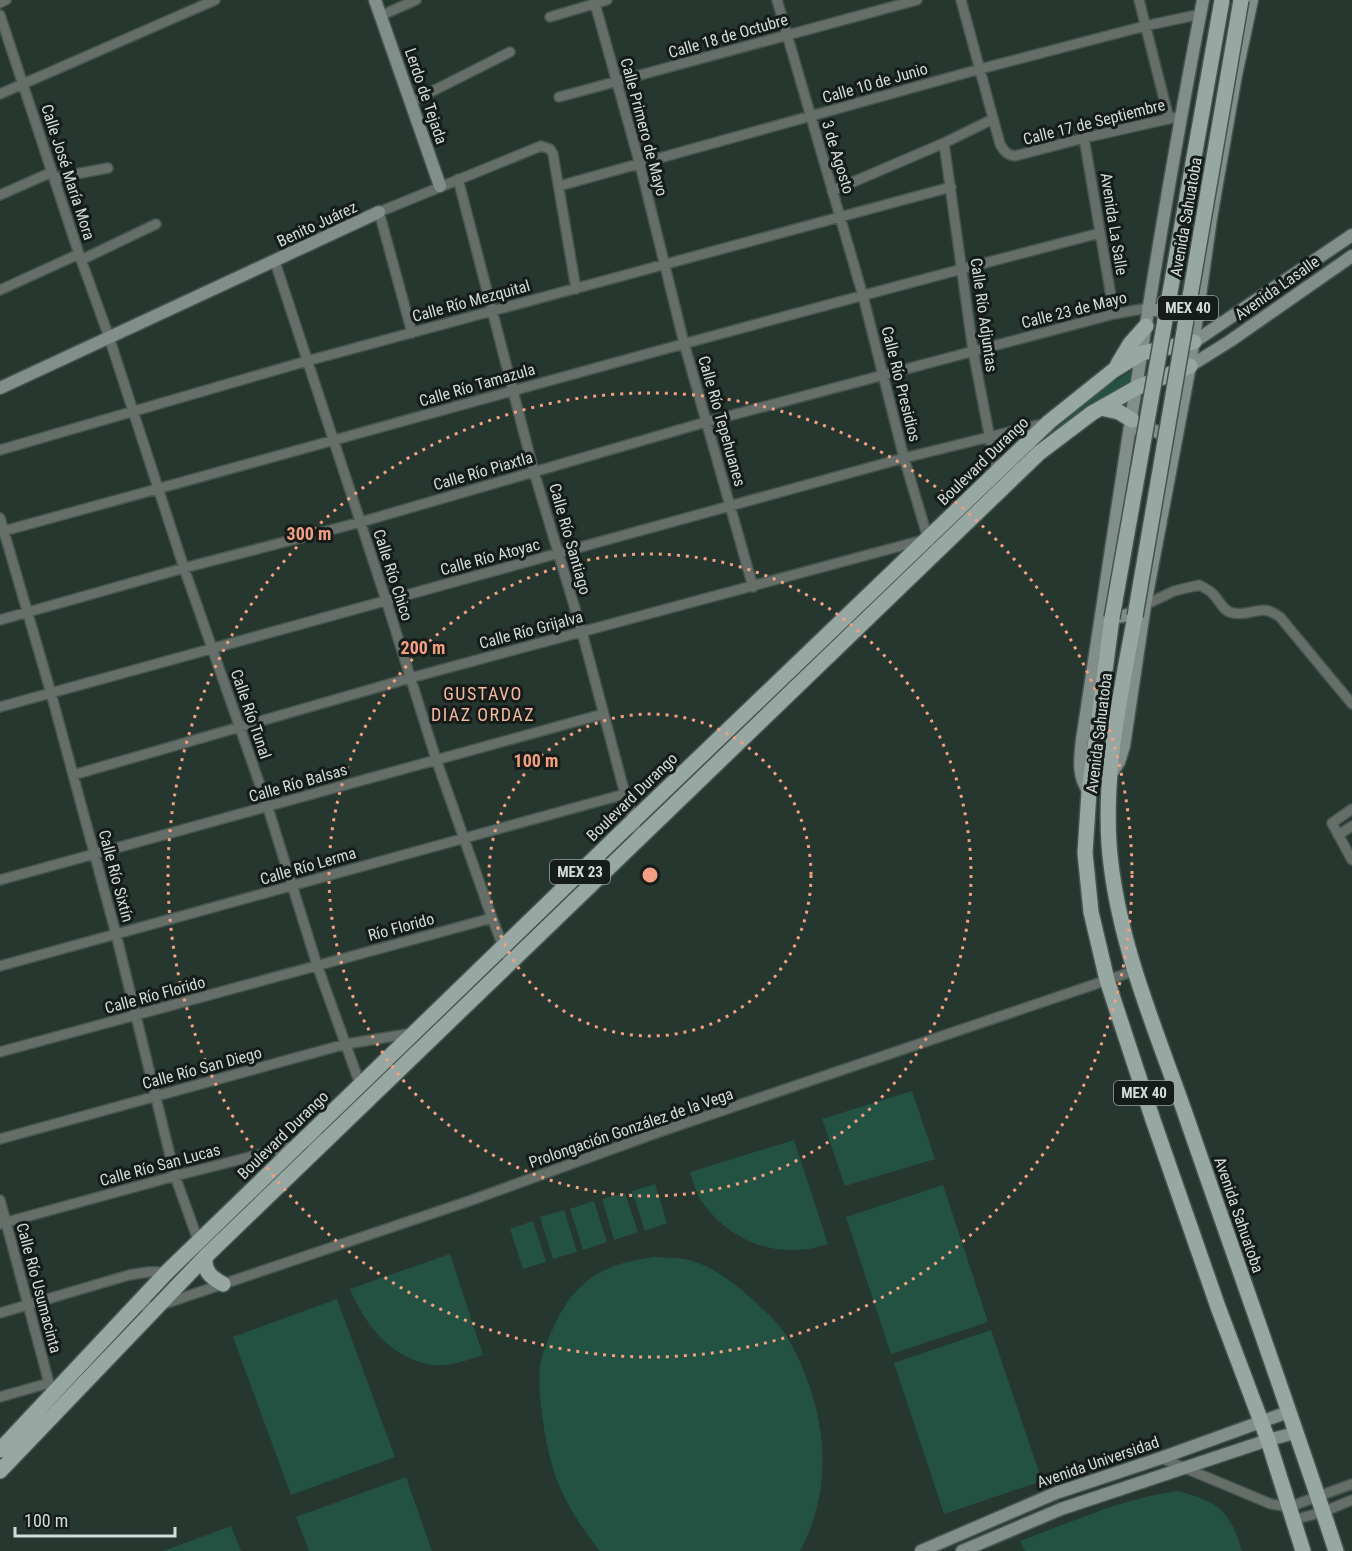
<svg xmlns="http://www.w3.org/2000/svg" width="1352" height="1551" viewBox="0 0 1352 1551" font-family="'Roboto Condensed',sans-serif">
<style>
.green{fill:#235242}
.lines{fill:none;stroke-linecap:round;stroke-linejoin:round}
.street-casing{stroke:#45554e;stroke-width:12}
.secondary-casing{stroke:#45554e;stroke-width:15}
.primary-casing{stroke:#45554e;stroke-width:18}
.street{stroke:#666e6a;stroke-width:9}
.secondary{stroke:#818e89;stroke-width:12}
.primary{stroke:#97a7a1;stroke-width:15}
.primary-bridge-casing{stroke:#45554e;stroke-width:18;stroke-linecap:butt}
.primary-bridge{stroke:#97a7a1;stroke-width:15}
.ring{fill:none;stroke:#f2a081;stroke-width:3;stroke-dasharray:3 6}
.labels{text-anchor:middle;dominant-baseline:central;stroke-width:6;stroke-linejoin:round;paint-order:stroke}
.shield{fill:#151c19;stroke:#99a29f;stroke-width:1.5}
.shield-label{font-size:15px;font-weight:bold;fill:#d2dcd8}
.street-label{font-size:16px;fill:#d2dcd8;stroke:#151c19}
.neighbourhood-label{font-size:18px;letter-spacing:1.5px;fill:#f6b8a0;stroke:#151c19}
.centre{fill:#f2a081;stroke:#151c19;stroke-width:3}
.ring-label{font-size:18px;text-anchor:middle;font-weight:bold;fill:#f2a081;stroke:#151c19;stroke-width:6;stroke-linejoin:round;paint-order:stroke}
</style>
<rect width="100%" height="100%" fill="#263730"/>
<path class="green" d="M1134,369L1132,380L1079,413L1012,472L1009,473L1006,471V469L1085,400Z
M924,550V553L876,602L645,823L642,821Z
M912,1091L935,1159L845,1186L822,1119Z
M794,1140L828,1244C779,1261 729,1242 700,1199C696,1191 693,1181 690,1172Z
M655,1184L667,1223L645,1231L632,1191Z
M943,1185L988,1322L891,1354L846,1217Z
M625,1193L638,1232L614,1240L602,1199Z
M594,1201L607,1242L583,1250L570,1209Z
M564,1210L577,1252L553,1259L540,1217Z
M533,1221L546,1262L523,1269L510,1229Z
M450,1254L483,1355C468,1360 449,1367 433,1365C391,1359 365,1325 350,1289Z
M654,1257C664,1258 675,1257 685,1259C708,1264 727,1278 744,1292C761,1307 780,1323 790,1342C826,1408 836,1484 800,1551H600C584,1531 569,1509 559,1485C547,1460 535,1386 541,1360C542,1354 545,1348 547,1343C558,1314 573,1286 601,1272C618,1263 635,1260 654,1257Z
M337,1299L395,1457L291,1495L233,1337Z
M991,1330L1042,1481L944,1514L894,1363Z
M406,1477L432,1551H309L296,1517Z
M1178,1491C1218,1502 1230,1510 1242,1551H1025L1020,1541C1072,1522 1123,1498 1178,1491Z
M231,1526L241,1551H163Z"/>
<g class="lines">
<defs>
<path id="street" d="M594,0L640,165L684,343L753,587
M777,0L863,296L904,458L929,542
M961,0L1000,144C1004,151 1007,155 1015,156L1084,138L1181,116
M1139,0L1169,119
M0,3L6,0
M0,15L79,254L109,337L184,568L268,808L317,965L361,1087
M380,16L416,0
M550,17L607,0
M0,94L215,0
M559,97L917,0
M411,102L510,52
M1084,138L1114,314
M944,143L973,351L997,475
M54,178L108,168
M458,179L534,472L582,632L625,794L639,837
M559,186L980,69L1145,26L1201,14
M832,191L944,143L993,119
M0,195L52,172
M81,260L156,224
M275,262L386,600L436,759L492,918L510,964
M0,290L79,254
M412,333L379,212L541,146L550,149L553,154L576,289
M0,450L307,361L951,187
M0,518L51,693L116,934L175,1176L199,1243
M0,532C367,432 732,328 1100,233
M1145,605L1174,591L1199,585C1203,587 1209,590 1212,593C1219,599 1223,612 1233,613C1252,617 1260,602 1280,617L1352,704
M0,620L184,568L361,522L706,422L1114,314L1148,308
M0,707L904,458L1046,423
M73,775L410,678L923,540
M1352,809L1332,823L1352,860
M1338,835L1352,826
M0,880C201,826 402,768 603,714
M0,966L625,794
M0,1052L492,918
M0,1139L346,1044L413,1033
M0,1200L49,1383
M0,1224L175,1176L328,1137
M137,1306L155,1307L472,1200L659,1132L1134,971
M0,1313L129,1275L148,1272H167
M0,1397L49,1383L52,1386
M1161,1458L1271,1504L1289,1507L1352,1484
M1293,1520L1323,1512L1352,1500"/>
<path id="secondary" d="M375,0L440,186
M1148,308L1173,315L1193,309
M1194,342L1352,235
M1190,366L1230,341L1352,256
M0,388L379,212
M1137,429C1152,427 1162,432 1170,444
M1105,614C1118,620 1130,615 1142,608
M1111,774L1119,762L1124,746L1145,605L1190,366L1211,218L1236,75L1252,0
M1089,792C1077,776 1080,759 1082,740C1120,493 1155,246 1203,0
M921,1551L1056,1493L1161,1458L1288,1412
M962,1551L1061,1509L1268,1440L1295,1433"/>
<path id="primary" d="M1118,364L1130,344L1146,326
M1101,408L1119,412L1132,420
M1135,616C1121,692 1104,767 1109,844C1116,939 1155,1027 1186,1116C1236,1261 1288,1405 1336,1551
M1112,618L1089,792L1085,853L1091,912L1107,980L1153,1120L1218,1307L1268,1440L1303,1551
M205,1257C204,1271 210,1277 223,1284
M0,1450L167,1272L633,821L1049,422L1114,370L1135,357L1142,353L1194,342
M0,1471L205,1257L1039,453L1092,413L1136,388L1190,366"/>
</defs>
<use href="#street" class="street-casing"/>
<use href="#secondary" class="secondary-casing"/>
<use href="#primary" class="primary-casing"/>
<use href="#street" class="street"/>
<use href="#secondary" class="secondary"/>
<use href="#primary" class="primary"/>
<defs>
<path id="primary-bridge" d="M1135,616L1241,0
M1112,618L1222,0"/>
</defs>
<use href="#primary-bridge" class="primary-bridge-casing"/>
<use href="#primary-bridge" class="primary-bridge"/>
</g>
<g class="ring">
<circle cx="650" cy="875" r="161"/>
<circle cx="650" cy="875" r="321"/>
<circle cx="650" cy="875" r="482"/>
</g>
<g class="labels">
<g class="shield">
<rect x="1158" y="296" width="60" height="24" rx="4.5"/>
<rect x="550" y="860" width="60" height="24" rx="4.5"/>
<rect x="1114" y="1081" width="60" height="24" rx="4.5"/>
</g>
<g class="shield-label">
<text x="1188" y="308">MEX 40</text>
<text x="580" y="872">MEX 23</text>
<text x="1144" y="1093">MEX 40</text>
</g>
<g class="street-label">
<text transform="translate(728 36) rotate(-16)">Calle 18 de Octubre</text>
<text transform="translate(875 83) rotate(-16)">Calle 10 de Junio</text>
<text transform="translate(426 96) rotate(71)">Lerdo de Tejada</text>
<text transform="translate(1094 122) rotate(-14)">Calle 17 de Septiembre</text>
<text transform="translate(644 127) rotate(75)">Calle Primero de Mayo</text>
<text transform="translate(838 157) rotate(73)">3 de Agosto</text>
<text transform="translate(68 172) rotate(72)">Calle José María Mora</text>
<text transform="translate(1186 217) rotate(-80)">Avenida Sahuatoba</text>
<text transform="translate(317 224) rotate(-25)">Benito Juárez</text>
<text transform="translate(1114 224) rotate(81)">Avenida La Salle</text>
<text transform="translate(1277 288) rotate(-35)">Avenida Lasalle</text>
<text transform="translate(471 301) rotate(-15)">Calle Río Mezquital</text>
<text transform="translate(1074 310) rotate(-14)">Calle 23 de Mayo</text>
<text transform="translate(984 315) rotate(82)">Calle Río Adjuntas</text>
<text transform="translate(901 384) rotate(76)">Calle Río Presidios</text>
<text transform="translate(477 385) rotate(-16)">Calle Río Tamazula</text>
<text transform="translate(722 421) rotate(74)">Calle Río Tepehuanes</text>
<text transform="translate(983 461) rotate(-44)">Boulevard Durango</text>
<text transform="translate(483 471) rotate(-16)">Calle Río Piaxtla</text>
<text transform="translate(570 539) rotate(74)">Calle Río Santiago</text>
<text transform="translate(490 557) rotate(-15)">Calle Río Atoyac</text>
<text transform="translate(393 575) rotate(72)">Calle Río Chico</text>
<text transform="translate(531 630) rotate(-15)">Calle Río Grijalva</text>
<text transform="translate(251 714) rotate(71)">Calle Río Tunal</text>
<text transform="translate(1099 733) rotate(-83)">Avenida Sahuatoba</text>
<text transform="translate(298 783) rotate(-16)">Calle Río Balsas</text>
<text transform="translate(632 797) rotate(-44)">Boulevard Durango</text>
<text transform="translate(308 866) rotate(-16)">Calle Río Lerma</text>
<text transform="translate(116 876) rotate(75)">Calle Río Sixtín</text>
<text transform="translate(401 927) rotate(-15)">Río Florido</text>
<text transform="translate(155 995) rotate(-15)">Calle Río Florido</text>
<text transform="translate(202 1068) rotate(-15)">Calle Río San Diego</text>
<text transform="translate(631 1128) rotate(-19)">Prolongación González de la Vega</text>
<text transform="translate(283 1135) rotate(-44)">Boulevard Durango</text>
<text transform="translate(160 1165) rotate(-15)">Calle Río San Lucas</text>
<text transform="translate(1239 1215) rotate(71)">Avenida Sahuatoba</text>
<text transform="translate(39 1288) rotate(75)">Calle Río Usumacinta</text>
<text transform="translate(1098 1462) rotate(-19)">Avenida Universidad</text>
</g>
<g class="neighbourhood-label">
<text x="483" y="693">GUSTAVO<tspan x="483" dy="21">DIAZ ORDAZ</tspan></text>
</g>
</g>
<circle cx="650" cy="875" r="9" class="centre"/>
<g class="ring-label">
<text x="309" y="540">300 m</text>
<text x="423" y="654">200 m</text>
<text x="536" y="767">100 m</text>
</g>
<path d="M15 1527v9h160v-9" fill="none" stroke="#d2dcd8" stroke-width="3"/>
<text x="24" y="1527" font-size="18" fill="#d2dcd8" stroke="#151c19" stroke-width="4.5" paint-order="stroke">100 m</text>
</svg>
